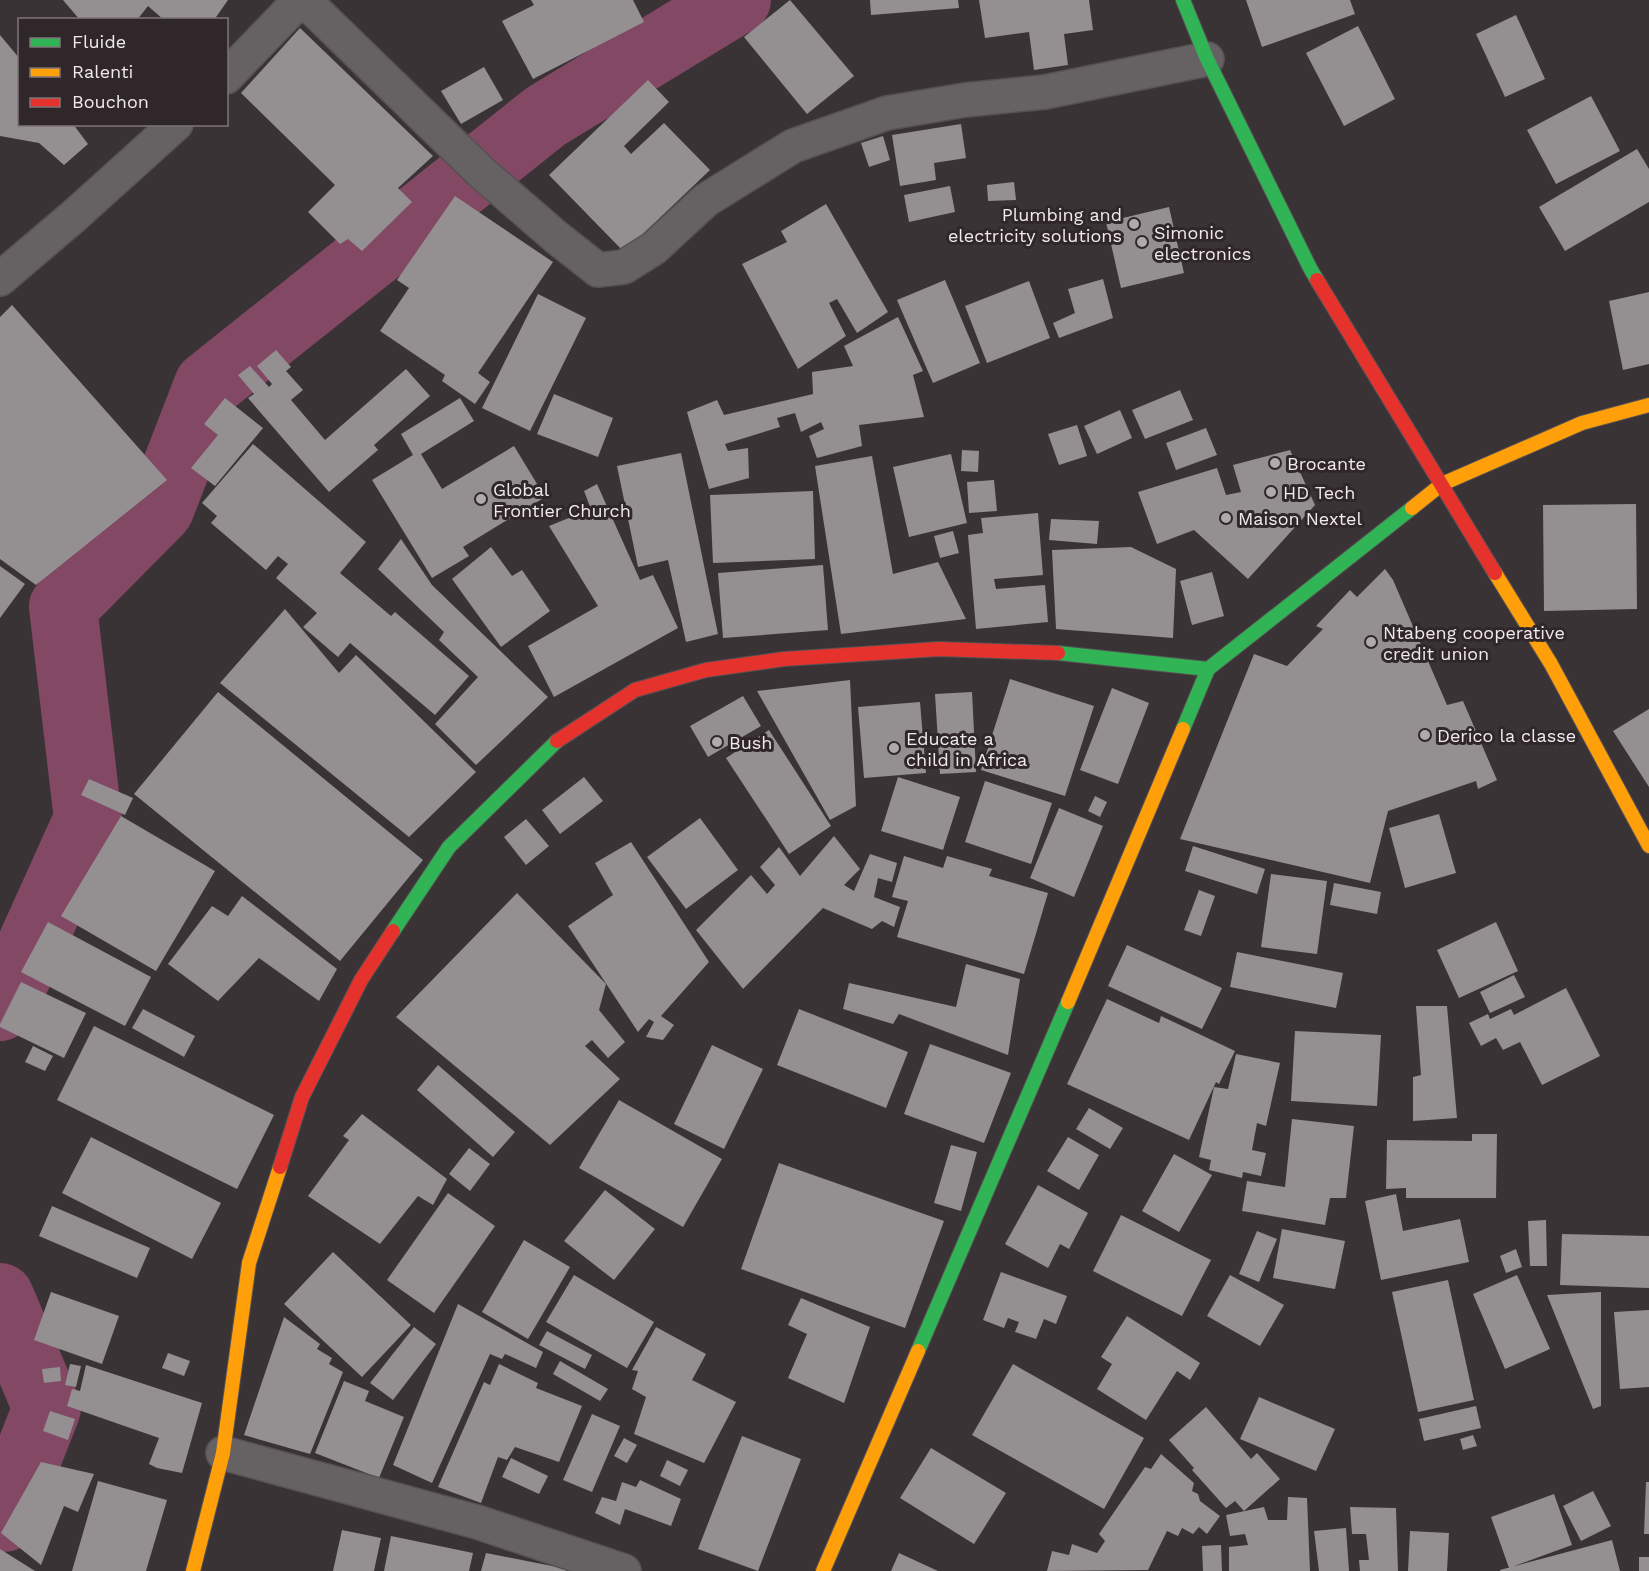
<svg xmlns="http://www.w3.org/2000/svg" width="1649" height="1571" viewBox="0 0 1649 1571" font-family="'Work Sans',sans-serif">
<style>
.lines{fill:none;stroke-linecap:round;stroke-linejoin:round}
.river{stroke:#824864;stroke-width:68}
.building{fill:#948f91}
.street-casing{stroke:#565153;stroke-width:36}
.fast-casing{stroke:#565153;stroke-width:16}
.slow-casing{stroke:#565153;stroke-width:16}
.jam-casing{stroke:#565153;stroke-width:16}
.street{stroke:#666264;stroke-width:33}
.fast{stroke:#30b455;stroke-width:14}
.slow{stroke:#ff9f0a;stroke-width:14}
.jam{stroke:#e5322d;stroke-width:14}
.poi-dot{fill:#b0aaac;stroke:#30272b;stroke-width:2}
.labels{text-anchor:middle;dominant-baseline:central;stroke-width:6;stroke-linejoin:round;paint-order:stroke}
.poi-label{font-size:18px;fill:#f0eaec;stroke:#30272b;text-anchor:start}
</style>
<rect width="100%" height="100%" fill="#393336"/>
<g class="lines">
<path class="river" d="M0,1007L9,994L88,819L63,607L160,509L208,385L546,116L737,0
M0,1297L47,1408L4,1518H0"/>
</g>
<path class="building" d="M63,0H228L214,20H164L148,6L137,20H80Z
M531,0H633L644,22L533,79L502,21L534,5Z
M790,0L854,76L807,114L744,37Z
M870,0H958L959,8L871,15Z
M979,0H1089L1093,30L1064,34L1068,65L1034,70L1029,32L985,38Z
M1246,0H1350L1355,14L1262,47Z
M1516,15L1545,79L1505,97L1476,34Z
M1358,26L1395,99L1344,126L1306,53Z
M300,28L433,156L398,188L412,202L362,251L348,239L340,244L308,212L335,185L241,93Z
M0,35L20,59V124H73L88,144L64,165L39,143L0,136Z
M484,67L503,100L461,124L441,91Z
M648,80L669,102L624,146L631,154L664,123L710,170L624,252L549,175Z
M1591,96L1620,151L1556,184L1527,130Z
M961,124L966,158L934,163L936,180L900,186L892,135Z
M883,136L890,160L869,167L861,143Z
M1637,149L1649,169V202L1565,251L1539,207Z
M1014,182L1016,200L988,201L987,185Z
M950,186L955,212L909,222L904,195Z
M455,196L553,262L478,373L490,382L475,404L442,381L445,375L380,331L409,288L397,280Z
M826,204L888,312L857,333L837,299L829,303L846,336L798,369L742,264L787,242L781,231Z
M1169,207L1184,273L1121,288L1106,222Z
M1103,279L1113,318L1059,338L1053,323L1075,313L1068,289Z
M945,280L980,363L933,383L897,300Z
M1029,281L1050,338L987,363L965,306Z
M1649,292V364L1623,370L1609,301Z
M538,294L586,318L530,431L482,408Z
M12,305L167,480L36,585L0,559V317Z
M898,317L923,371L913,375L924,417L859,425L862,446L817,458L809,436L824,429L821,422L801,432L795,413L777,418L780,427L725,444L728,451L748,448L749,478L709,489L687,412L717,400L724,415L813,394L812,372L853,366L844,346Z
M276,350L291,367L286,371L303,390L291,400L325,440L406,369L430,396L374,445L378,450L329,492L248,398L254,394L238,375L250,366L269,387L272,384L257,366Z
M1180,390L1193,420L1145,439L1132,410Z
M554,394L613,418L598,457L537,434Z
M225,398L263,428L215,486L191,468L218,435L204,424Z
M460,398L474,421L421,454L442,489L514,446L545,497L463,547L469,556L432,578L372,480L413,455L401,434Z
M1120,410L1132,438L1097,454L1084,426Z
M1077,425L1087,456L1059,465L1048,434Z
M1206,428L1217,455L1176,470L1166,443Z
M253,444L366,542L340,573L391,616L395,612L469,676L435,715L350,643L338,657L303,627L317,613L276,578L288,564L278,556L266,570L211,523L217,516L202,503Z
M962,450L979,451L978,472L961,471Z
M1290,450L1315,505L1248,579L1194,530L1157,544L1138,492L1217,468L1226,495L1241,492L1233,465Z
M681,453L718,634L686,642L668,560L638,567L617,466Z
M951,454L967,523L909,537L893,467Z
M872,456L893,574L938,562L966,619L841,634L815,466Z
M994,480L997,511L969,513L967,482Z
M597,484L640,580L653,575L678,628L554,697L528,646L598,606L549,526L591,509L584,491Z
M813,491L815,559L713,563L710,495Z
M1636,504L1637,609L1544,611L1543,505Z
M1038,513L1043,575L994,579L996,589L1045,585L1048,622L976,629L968,535L983,533L981,518Z
M1051,519L1099,521L1097,544L1049,540Z
M953,531L959,553L940,558L934,536Z
M401,539L432,585L548,697L476,765L435,724L478,677L439,640L444,632L378,569Z
M491,547L512,576L522,570L550,611L501,647L452,579Z
M1131,547L1176,569L1173,638L1056,629L1052,550Z
M823,565L828,630L723,638L718,573Z
M0,566L25,584L0,618Z
M1385,569L1393,580L1447,705L1463,701L1497,780L1478,789L1476,781L1388,811L1370,883L1180,839L1254,654L1287,666L1323,629L1316,626L1350,590L1357,597Z
M1212,572L1224,616L1192,625L1180,581Z
M285,609L339,673L356,655L476,772L409,837L220,683Z
M1010,679L1094,706L1065,796L981,770Z
M850,680L856,806L830,820L757,691Z
M1112,688L1149,703L1118,784L1080,770Z
M218,692L423,860L340,961L134,794Z
M972,692L976,772L940,774L935,694Z
M743,696L761,726L708,757L690,726Z
M920,702L926,773L864,778L858,707Z
M1649,709V787L1613,731Z
M769,730L831,826L789,854L726,758Z
M584,777L603,801L560,834L542,810Z
M898,777L960,797L943,850L881,831Z
M89,779L133,798L125,815L81,795Z
M985,781L1052,803L1031,864L965,842Z
M1095,796L1107,802L1100,817L1088,811Z
M1059,808L1103,826L1074,897L1030,878Z
M1439,814L1456,873L1405,888L1389,828Z
M121,816L215,871L156,971L61,916Z
M700,818L738,870L686,909L647,857Z
M526,819L549,846L526,865L504,837Z
M834,836L860,869L844,885L854,891L870,854L897,863L892,882L878,878L874,897L900,907L894,927L882,921L872,929L823,908L743,989L696,930L751,875L767,894L775,885L760,867L779,847L800,876Z
M631,842L709,962L661,1016L674,1025L663,1040L646,1037L654,1022L649,1019L638,1032L568,926L613,895L595,863Z
M1193,846L1265,869L1257,894L1185,871Z
M904,856L943,868L947,856L992,869L989,876L1048,893L1024,974L897,937L908,901L892,897Z
M1271,874L1327,881L1317,954L1261,947Z
M1334,883L1381,892L1377,914L1330,905Z
M1199,890L1215,896L1201,936L1184,930Z
M517,893L606,984L599,1010L625,1042L608,1058L592,1040L585,1046L620,1079L550,1145L396,1017Z
M242,896L337,969L319,1001L259,958L218,1001L168,964L212,906L228,916Z
M48,922L151,977L125,1026L21,972Z
M1496,922L1518,971L1459,998L1437,950Z
M1127,945L1222,988L1202,1029L1108,986Z
M1237,952L1343,973L1336,1008L1230,987Z
M966,964L1020,979L1008,1055L899,1014L893,1024L843,1009L849,983L956,1007Z
M1514,975L1525,997L1490,1013L1480,992Z
M21,982L86,1013L64,1058L0,1027V1024Z
M1566,988L1600,1056L1542,1085L1520,1042L1503,1050L1496,1038L1481,1046L1469,1023L1488,1014L1490,1019L1511,1009L1514,1015Z
M1107,999L1159,1023L1161,1016L1235,1051L1219,1084L1216,1082L1189,1140L1067,1084Z
M1416,1006H1447L1457,1118L1413,1121V1077L1421,1075Z
M143,1009L195,1036L184,1057L132,1028Z
M799,1009L908,1052L886,1108L777,1065Z
M94,1026L274,1115L237,1189L57,1100Z
M1295,1031L1381,1035L1377,1106L1291,1101Z
M930,1044L1011,1073L984,1143L904,1114Z
M712,1045L763,1069L724,1149L674,1124Z
M33,1046L53,1056L45,1071L25,1062Z
M1236,1054L1280,1063L1266,1126L1257,1123L1252,1150L1266,1153L1261,1176L1243,1172L1242,1178L1209,1170L1211,1160L1199,1157L1214,1087L1228,1089Z
M438,1065L515,1132L493,1157L417,1090Z
M619,1100L722,1159L683,1227L579,1168Z
M1089,1108L1123,1128L1110,1149L1076,1129Z
M362,1114L447,1179L433,1205L418,1196L380,1244L308,1196L349,1140L343,1136Z
M1292,1119L1354,1126L1346,1198H1330L1325,1225L1242,1211L1247,1181L1285,1187Z
M1472,1134H1497L1496,1198H1406V1188L1386,1189L1387,1140L1472,1141Z
M91,1137L221,1203L192,1259L62,1193Z
M1068,1137L1099,1155L1079,1190L1047,1171Z
M951,1145L977,1152L961,1211L934,1203Z
M469,1148L490,1164L470,1191L449,1174Z
M1174,1154L1212,1175L1179,1232L1142,1211Z
M779,1163L944,1221L905,1328L741,1269Z
M1038,1185L1088,1213L1069,1249L1060,1244L1048,1268L1005,1244Z
M605,1190L655,1229L614,1280L564,1241Z
M448,1193L495,1226L434,1313L387,1280Z
M1396,1194L1403,1231L1460,1219L1469,1262L1381,1280L1365,1201Z
M52,1206L150,1248L137,1278L39,1236Z
M1121,1215L1211,1260L1182,1316L1093,1271Z
M1546,1220L1547,1266H1530L1528,1221Z
M1282,1229L1345,1241L1335,1289L1273,1278Z
M1257,1231L1277,1239L1259,1282L1239,1274Z
M1562,1234L1649,1236V1288L1560,1285Z
M524,1240L570,1267L528,1339L482,1312Z
M1516,1249L1522,1267L1506,1273L1500,1256Z
M333,1252L411,1325L362,1377L284,1304Z
M1001,1272L1067,1296L1056,1324L1044,1319L1036,1339L1015,1332L1019,1322L1008,1318L1004,1328L983,1320Z
M574,1275L654,1322L627,1368L546,1322Z
M1230,1275L1284,1305L1260,1346L1207,1316Z
M1517,1275L1550,1349L1505,1369L1473,1294Z
M1448,1280L1474,1400L1418,1412L1392,1292Z
M51,1292L119,1316L102,1364L34,1340Z
M1601,1292V1406L1593,1409L1547,1295Z
M801,1298L870,1327L844,1403L788,1378L807,1334L788,1325Z
M458,1304L543,1352L536,1368L505,1354L502,1359L490,1354L432,1483L393,1465Z
M1649,1310V1387L1620,1389L1614,1312Z
M1127,1316L1200,1363L1190,1380L1177,1371L1146,1420L1097,1389L1112,1364L1101,1357Z
M284,1317L320,1344L317,1349L332,1358L329,1364L343,1372L310,1454L244,1435Z
M414,1327L436,1344L393,1400L370,1383Z
M656,1327L706,1354L692,1380L736,1402L704,1463L634,1434L646,1397L632,1389L638,1371L632,1370Z
M547,1331L592,1355L585,1369L539,1345Z
M168,1353L190,1361L184,1376L162,1368Z
M560,1361L608,1389L600,1401L553,1374Z
M70,1364L81,1366L76,1387L65,1385Z
M499,1364L538,1383L536,1388L582,1406L559,1462L515,1447L507,1460L498,1457L481,1503L438,1487L484,1382L490,1385Z
M1013,1364L1144,1438L1104,1509L972,1435Z
M86,1365L202,1403L182,1473L157,1468L149,1464L159,1438L67,1406L72,1389L80,1391Z
M60,1367L61,1381L44,1383L42,1369Z
M344,1381L369,1391L365,1401L404,1417L379,1478L315,1453Z
M1259,1397L1335,1429L1316,1471L1240,1439Z
M1476,1406L1481,1428L1424,1441L1419,1419Z
M1206,1407L1251,1459L1257,1453L1280,1479L1244,1511L1235,1501L1226,1508L1192,1470L1194,1468L1169,1440Z
M50,1411L75,1419L68,1440L43,1431Z
M592,1414L620,1426L592,1492L563,1480Z
M1473,1435L1477,1446L1463,1450L1460,1439Z
M742,1436L801,1459L758,1571L698,1549Z
M624,1438L637,1445L627,1463L614,1456Z
M931,1448L1006,1493L974,1544L900,1498Z
M1161,1454L1194,1483L1192,1491L1198,1494L1200,1501L1220,1516L1207,1534L1199,1527L1193,1534L1182,1528L1178,1536L1167,1531L1148,1570L1047,1571L1052,1551L1069,1555L1072,1544L1097,1553L1105,1541L1099,1534L1145,1467L1151,1469Z
M511,1458L548,1476L539,1494L502,1477Z
M667,1460L688,1470L680,1486L660,1476Z
M41,1462L94,1474L78,1512L64,1506L41,1565L1,1533Z
M640,1480L681,1499L671,1526L625,1509L620,1525L595,1513L602,1497L616,1501L622,1482L636,1487Z
M98,1481L167,1500L146,1571H72Z
M1646,1482H1649V1534H1644Z
M1593,1491L1611,1526L1581,1541L1563,1506Z
M1554,1494L1572,1545L1509,1568L1491,1517Z
M1288,1497L1307,1498L1310,1571H1229V1547L1248,1545L1245,1534L1230,1536L1226,1515L1264,1507L1268,1520H1287Z
M1350,1507L1396,1508L1398,1571H1360L1359,1560H1369L1366,1534H1352Z
M1346,1528L1349,1571H1319L1314,1531Z
M342,1530L381,1538L374,1571H333Z
M1410,1531L1449,1533L1447,1571H1408Z
M391,1536L473,1553L469,1571H384Z
M1612,1540L1620,1571H1500V1570Z
M1221,1545L1222,1571H1203L1202,1546Z
M0,1549L35,1571H0Z
M486,1553L572,1570V1571H481Z
M899,1553L938,1571H891Z
M1639,1557H1649V1571H1639Z"/>
<g class="lines">
<defs>
<path id="street" d="M304,0L481,172L556,237L598,270L624,267L654,248L706,200L793,146L887,113L965,100L1045,92L1207,59
M226,77L300,0
M0,279L74,216L176,124
M223,1453L477,1522L624,1571"/>
<path id="fast" d="M1183,0L1207,59L1310,268L1317,280
M1058,653L1208,669
M1183,729L1208,669L1412,508
M393,931L449,847L557,741
M918,1351L1068,1002"/>
<path id="slow" d="M1412,508L1442,484L1582,423L1649,405
M1495,573L1551,664L1649,846
M1068,1002L1183,729
M193,1571L223,1453L249,1263L280,1167
M823,1571L918,1351"/>
<path id="jam" d="M1317,280L1495,573
M557,741L635,690L706,670L784,659L939,649L1058,653
M280,1167L302,1097L361,980L393,931"/>
</defs>
<use href="#street" class="street-casing"/>
<use href="#fast" class="fast-casing"/>
<use href="#slow" class="slow-casing"/>
<use href="#jam" class="jam-casing"/>
<use href="#street" class="street"/>
<use href="#fast" class="fast"/>
<use href="#slow" class="slow"/>
<use href="#jam" class="jam"/>
</g>
<g class="poi-dot">
<circle cx="1134" cy="224" r="6"/>
<circle cx="1142" cy="242" r="6"/>
<circle cx="1275" cy="463" r="6"/>
<circle cx="1271" cy="492" r="6"/>
<circle cx="481" cy="499" r="6"/>
<circle cx="1226" cy="518" r="6"/>
<circle cx="1371" cy="642" r="6"/>
<circle cx="1425" cy="735" r="6"/>
<circle cx="717" cy="742" r="6"/>
<circle cx="894" cy="748" r="6"/>
</g>
<g class="labels">
<g class="poi-label">
<text x="1122" y="214" text-anchor="end">Plumbing and<tspan x="1122" dy="21">electricity solutions</tspan></text>
<text x="1154" y="232">Simonic<tspan x="1154" dy="21">electronics</tspan></text>
<text x="1287" y="463">Brocante</text>
<text x="493" y="489">Global<tspan x="493" dy="21">Frontier Church</tspan></text>
<text x="1283" y="492">HD Tech</text>
<text x="1238" y="518">Maison Nextel</text>
<text x="1383" y="632">Ntabeng cooperative<tspan x="1383" dy="21">credit union</tspan></text>
<text x="1437" y="735">Derico la classe</text>
<text x="906" y="738">Educate a<tspan x="906" dy="21">child in Africa</tspan></text>
<text x="729" y="742">Bush</text>
</g>
</g>
<rect x="18" y="18" width="210" height="108" fill="#30272b" stroke="#7d7578" stroke-width="1.5"/>
<rect x="30" y="38" width="30" height="9" fill="#30b455" stroke="#7d7578" stroke-width="1.5"/>
<text x="72" y="48" font-size="18" fill="#f0eaec">Fluide</text>
<rect x="30" y="68" width="30" height="9" fill="#ff9f0a" stroke="#7d7578" stroke-width="1.5"/>
<text x="72" y="78" font-size="18" fill="#f0eaec">Ralenti</text>
<rect x="30" y="98" width="30" height="9" fill="#e5322d" stroke="#7d7578" stroke-width="1.5"/>
<text x="72" y="108" font-size="18" fill="#f0eaec">Bouchon</text>
</svg>
